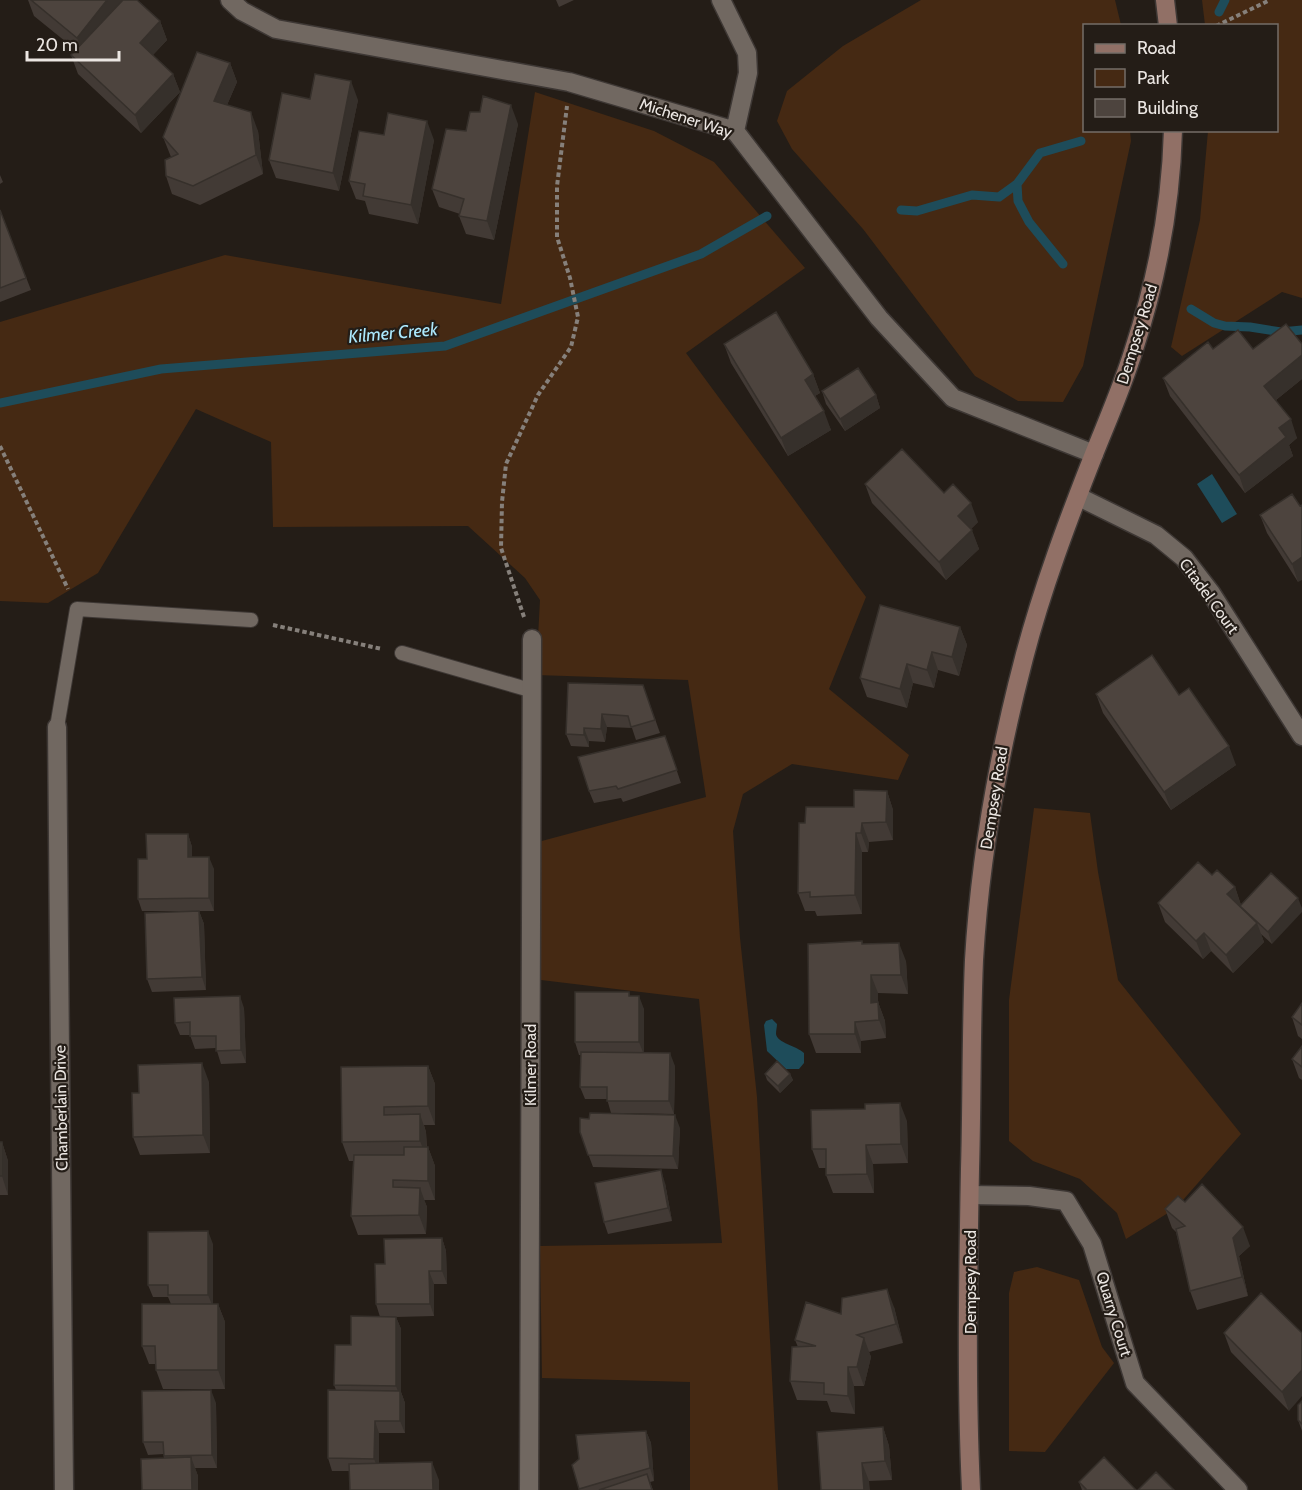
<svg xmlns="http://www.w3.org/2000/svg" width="1302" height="1490" viewBox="0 0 1302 1490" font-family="Cabin,sans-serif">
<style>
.green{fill:#452913}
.water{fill:#1e4c5a}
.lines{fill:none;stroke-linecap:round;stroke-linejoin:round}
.stream{stroke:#1e4c5a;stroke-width:9}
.lane-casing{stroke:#3e3835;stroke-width:16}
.street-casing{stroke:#3e3835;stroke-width:21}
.secondary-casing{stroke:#3e3835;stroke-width:21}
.path{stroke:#86807b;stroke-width:4;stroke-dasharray:4.5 3;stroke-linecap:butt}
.lane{stroke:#716861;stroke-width:14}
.street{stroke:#716861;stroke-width:18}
.secondary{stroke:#917066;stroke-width:18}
.wall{fill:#423a35}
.shaded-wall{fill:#36302b}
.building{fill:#4d443e;stroke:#36302b;stroke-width:1.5}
.labels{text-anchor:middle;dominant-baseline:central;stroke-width:4.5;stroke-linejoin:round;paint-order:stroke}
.street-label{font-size:16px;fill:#ebe6e2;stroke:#241d17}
.water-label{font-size:18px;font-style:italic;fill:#ace9fe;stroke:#241d17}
</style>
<rect width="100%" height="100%" fill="#241d17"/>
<path class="green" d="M921,0H1115L1121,25L1084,26V130L1130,131L1131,141L1083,366L1063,402L1018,401L975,376L863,229L792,149L777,121L787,91L843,46Z
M1202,0H1302V298L1282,292L1182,356L1171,347L1200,220L1208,131L1276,130V26L1205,25Z
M535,92L654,131L714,162L805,268L686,353L866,597L829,689L909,755L898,780L792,764L743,794L733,831L740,938L757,1097L778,1490H690V1382L542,1378L540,1246L722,1243L699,999L541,980L538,842L706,797L688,680L536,675L540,600L525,578L468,526L273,527L271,442L196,409L98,573L48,603L0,601V322L225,255L501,304Z
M1034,808L1090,813L1098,872L1118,980L1241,1134L1176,1208L1126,1239L1117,1213L1080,1179L1033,1161L1009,1141V1000Z
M1037,1267L1079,1280L1102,1347L1114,1363L1045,1452L1009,1451V1293L1014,1272Z"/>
<path class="water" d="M1212,474L1237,514L1222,523L1197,484Z
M772,1019L777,1024C777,1027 776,1030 776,1034C777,1043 797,1046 804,1053V1063L799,1069H786L767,1051L764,1025L766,1021Z"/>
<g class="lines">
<path class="stream" d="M1219,12L1225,0
M1017,184L1018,201L1029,222L1063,264
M901,210L917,211L972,195L999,197L1017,184L1040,153L1081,141
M1191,309L1214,323L1225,326L1250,327L1281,332L1302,330
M0,403L161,369L445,346L701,254L767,216"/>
<defs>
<path id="lane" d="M402,653L530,690
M57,727L77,609L251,620"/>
<path id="street" d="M230,0L242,11L276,29L569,82L735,131L879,318L953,398L1094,454
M721,0L747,53L748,73L735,131
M1079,497L1156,535L1184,558L1211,593L1302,736
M57,727L64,1490
M970,1195L1029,1196L1066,1201L1092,1244L1135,1383L1238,1490
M529,1490L532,639"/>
<path id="secondary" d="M1165,0L1168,26
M971,1490C966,1384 968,1276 970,1169C972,1100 971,1030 974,960C980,858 998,757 1024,658C1042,589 1068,520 1094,454C1108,419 1123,385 1134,349C1157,279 1171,204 1173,130"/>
</defs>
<use href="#lane" class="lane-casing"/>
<use href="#street" class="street-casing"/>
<use href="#secondary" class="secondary-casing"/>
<path class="path" d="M1216,26L1270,0
M0,446L68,589
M524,617L501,548L502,502L506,464L538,395L571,347L578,317L570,278L557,237V186L567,106
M273,625L382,649"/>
<use href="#lane" class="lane"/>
<use href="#street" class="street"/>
<use href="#secondary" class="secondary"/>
</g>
<path class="wall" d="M28,0H137L160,21L167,40L153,55L173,74L180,92L141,133L78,74L71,55L76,50L34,16Z
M556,0H574L559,7Z
M230,63L237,82L227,105L258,131L263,174L200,205L172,194L166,176L171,157L163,137Z
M310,99L358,100L339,191L276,178L269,160Z
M518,124L494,240L466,234L459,216L460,214L439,207L432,189L466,131Z
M384,135L434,140L418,224L369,214L365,201L356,199L349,181Z
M0,175L3,182L0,184Z
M0,210L31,290L0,302Z
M724,344L813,374L820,393L815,396L831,430L788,456L731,363Z
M1302,344V379L1276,400L1297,438L1289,445L1293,456L1245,493L1170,396L1163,378L1213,349H1253Z
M822,391L876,395L880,408L845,431L826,404Z
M865,484L944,493L978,522L971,529L979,549L946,580L872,503Z
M1300,506L1298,582L1267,533L1260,515Z
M960,627L967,645L959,676L938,670L934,688L913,683L907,708L867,697L860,678Z
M643,685L660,733L636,740L632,728L607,727L605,742L589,741V747L571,746L566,734Z
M1096,694L1179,695L1236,765L1171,810L1103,713Z
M665,736L681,783L623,802L621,798L594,803L589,791Z
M887,791L893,810V840L869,842L868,852H862V914L817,916L815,911H805L798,893L805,823L854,807Z
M188,834L192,847V857L214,869V911H142L138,899L147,859Z
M1271,873L1272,944L1261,934L1264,942L1233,973L1211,951L1203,959L1165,922L1158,903L1212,875L1235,887L1241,905Z
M199,911L204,924L206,990L152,992L147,979Z
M862,941L863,944L906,961L908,994L878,993V1002L885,1021L886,1038L861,1041V1053H816L809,1034Z
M629,992L630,996L644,1009V1053L675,1066L674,1114L611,1113L607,1099H585L580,1087L581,1055H579L575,1042Z
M1302,1003V1039L1298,1036L1292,1017Z
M244,1008L246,1063L221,1064L216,1048L195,1049L190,1035H180L175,1023Z
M1302,1046V1080L1299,1078L1292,1059Z
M428,1066L435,1084V1125H424L426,1132L427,1147H428L435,1166V1200H424L427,1207L426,1234L358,1235L351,1216L353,1161H349L342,1142Z
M765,1074H790L793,1080L780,1093L767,1080Z
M209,1082L210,1153L140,1155L133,1137L139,1093Z
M907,1121L908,1163L873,1164L874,1193H833L826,1175V1168H819L812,1149Z
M680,1128L678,1169L593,1167L580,1132Z
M0,1142H2L8,1161V1195H0Z
M665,1183L672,1221L608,1234L604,1222Z
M1185,1202L1250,1246L1239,1256L1248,1296L1197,1310L1190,1291L1176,1232L1172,1228L1165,1209Z
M442,1238L446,1251L447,1284H434V1316L396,1317L401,1329V1392L405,1403V1433H379V1463L439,1480V1490H350L349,1471H332L328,1458L336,1390L334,1385L380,1317L376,1304L385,1264Z
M213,1244V1304H218L225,1322V1389H163L156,1370V1364H149L142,1346L171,1304L168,1297H153L148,1285Z
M1261,1293L1289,1411L1231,1352L1224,1333Z
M894,1307L903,1343L869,1352L871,1357L864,1386H854L855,1414L831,1412L827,1401L797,1400L790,1381L798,1347L795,1340L841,1314Z
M1302,1401V1431L1298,1420Z
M216,1403L217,1468H195L198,1476V1490H142L164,1458V1454L148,1455L143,1442Z
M883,1427L889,1446L892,1480L869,1481L821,1490Z
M646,1431L651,1443L654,1481L650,1482L653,1490H579L572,1465Z
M1079,1482L1136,1490H1082Z"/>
<path class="shaded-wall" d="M107,0H129L84,56L77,38Z
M160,21L167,40L147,61L140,43Z
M230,63L237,82L221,119L214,101Z
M173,74L180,92L141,133L135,115Z
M351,81L358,100L339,191L333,173Z
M511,105L518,124L494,240L487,221Z
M251,112L258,131L263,174L256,155Z
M427,121L434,140L418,224L411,205Z
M1302,355V379L1271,404L1264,386Z
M813,374L820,393L811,398L805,380Z
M876,395L880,408L845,431L840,419Z
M824,411L831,430L788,456L781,438Z
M1291,419L1297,438L1289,445L1293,456L1245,493L1239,475L1279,428Z
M971,503L978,522L965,534L958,516Z
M972,530L979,549L946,580L939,562Z
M1302,557V580L1298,582L1292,564Z
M960,627L967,645L959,676L952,657Z
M932,652L938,670L934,688L927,670Z
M907,664L913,683L907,708L900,689Z
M602,714L607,727L605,742L601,729Z
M584,728L589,741V747L584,735Z
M1229,746L1236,765L1171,810L1164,792Z
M887,791L893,810V840L886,822Z
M862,823L869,842L868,852L861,833Z
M856,833L862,852V914L855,895Z
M188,834L192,847V869L188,857Z
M209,857L214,869V911L209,898Z
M1235,887L1241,905L1234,913L1227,894Z
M1298,898L1302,908V912L1272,944L1268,932Z
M199,911L204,924L206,990L202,977Z
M1257,923L1264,942L1233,973L1226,955Z
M1204,933L1211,951L1203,959L1196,941Z
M899,943L906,961L908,994L901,975Z
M871,975L878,993V1021L871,1003Z
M240,996L244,1008L246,1063L241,1050Z
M639,996L644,1009V1055L639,1042Z
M878,1002L885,1021L886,1038L879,1020Z
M855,1022L861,1041V1053L855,1034Z
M670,1053L675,1066L674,1114L669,1101Z
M202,1063L209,1082L210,1153L203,1135Z
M428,1066L435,1084V1125L428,1106Z
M790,1074L793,1080L780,1093L778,1086Z
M900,1103L907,1121L908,1163L901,1144Z
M420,1114L426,1132L427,1159L420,1141Z
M675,1115L680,1128L678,1169L673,1156Z
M2,1142L8,1161V1195L2,1176Z
M866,1145L873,1164L874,1193L867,1174Z
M428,1147L435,1166V1200L428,1181Z
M661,1170L665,1183L672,1221L668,1208Z
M420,1188L427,1207L426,1234L419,1215Z
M1243,1227L1250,1246L1239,1256L1248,1296L1242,1277L1233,1238Z
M208,1231L213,1244V1307L208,1295Z
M442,1238L446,1251L447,1284L442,1271Z
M429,1271L434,1284V1316L430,1304Z
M887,1289L894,1307L903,1343L896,1324Z
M218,1304L225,1322V1389L218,1370Z
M396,1317L401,1329V1392L405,1403V1433L400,1421V1397L396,1386Z
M864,1338L871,1357L864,1386L857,1367Z
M848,1367L854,1386L855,1414L848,1396Z
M1302,1370V1396L1289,1411L1282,1392Z
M211,1390L216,1403L217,1468L212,1455Z
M375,1421L379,1433V1471L374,1459Z
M883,1427L889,1446L892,1480L885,1461Z
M646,1431L651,1443L654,1481L650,1468Z
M191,1457L198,1476V1490H192Z
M432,1462L439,1480V1490H433Z
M862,1463L869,1481L870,1490H864Z"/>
<path class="building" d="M31,0H107L77,38Z
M123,0H137L160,21L140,43L173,74L135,115L71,55Z
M197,52L230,63L214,101L251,112L256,155L193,186L166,176L165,160L178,154L163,137Z
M315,74L351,81L333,173L269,160L282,93L310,99Z
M483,96L511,105L487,221L459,216L464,199L432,189L446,129L466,131L470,112H480Z
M388,113L427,121L411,205L363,196L365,184L349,181L359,131L384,135Z
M0,210L26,278L0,288Z
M776,312L813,374L805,380L824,411L781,438L724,344Z
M1286,324L1302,344V355L1264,386L1291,419L1279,428L1286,437L1239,475L1163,378L1208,342L1213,349L1238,330L1253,349Z
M858,368L876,395L840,419L822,391Z
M902,449L944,493L953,484L971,503L958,516L972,530L939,562L865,484Z
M1292,494L1300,506L1302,505V557L1292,564L1260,515Z
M880,605L960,627L952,657L932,652L927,670L907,664L900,689L860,678Z
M1152,655L1179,695L1189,688L1229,746L1164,792L1096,694Z
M568,683L643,685L655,720L631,727L628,716L602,714L601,729L584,728V735L566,734Z
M665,736L677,770L618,789L616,786L589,791L578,757Z
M854,790L887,791L886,822L862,823L861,833H856L855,895L810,897V892L798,893L799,823H805L806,807H854Z
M146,834H188V857H209V898L138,899V859H147Z
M1198,862L1212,875L1217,870L1235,887L1227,894L1257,923L1226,955L1204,933L1196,941L1158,903Z
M1271,873L1298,898L1268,932L1240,906Z
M199,911L202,977L147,979L145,913Z
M862,941V944L899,943L901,975H871V1003L878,1002L879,1020L855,1022V1034H809L808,944Z
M575,992H629V996H639V1042H575Z
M240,996L241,1050L216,1051V1036H190V1022L175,1023L174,998Z
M1302,1003V1025L1292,1017Z
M1302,1046V1067L1292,1059Z
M581,1052L670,1053L669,1101H607V1087H580Z
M777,1061L790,1074L778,1086L765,1074Z
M202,1063L203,1135L133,1137L132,1093H139L138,1065Z
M428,1066V1106L384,1107V1115L420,1114V1141L342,1142L341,1067Z
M900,1103L901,1144L866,1145L867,1174L826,1175V1149H812L811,1110L865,1109V1104Z
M590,1113L675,1115L673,1156L588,1155L580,1132V1118L589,1119Z
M0,1142H2V1176H0Z
M404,1147H428V1181L393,1180V1187L420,1188L419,1215L351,1216L354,1155H404Z
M661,1170L668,1208L604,1222L595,1183Z
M1202,1184L1243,1227L1233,1238L1242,1277L1190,1291L1176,1229L1185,1226L1165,1209L1178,1196L1185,1202Z
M208,1231V1295H168V1285H148V1232Z
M442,1238V1271H429L430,1304H376L375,1264H385L384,1239Z
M887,1289L896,1324L857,1335L864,1338L857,1367H848V1396L824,1394V1383L790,1381L792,1347L816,1346L795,1340L806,1302L841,1314L842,1298Z
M1261,1293L1302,1333V1370L1282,1392L1224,1333Z
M142,1304H218V1370H156L155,1346H142Z
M351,1316L396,1317V1386L334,1385L335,1345H351Z
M211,1390L212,1455L164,1456L163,1442H143L142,1391Z
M328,1390L400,1391V1421H375L374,1459L328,1458Z
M1302,1401V1424L1298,1420V1405Z
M883,1427L885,1461L862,1463L864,1490H821L817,1432Z
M646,1431L650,1468L579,1489L572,1465L579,1459L576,1435Z
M191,1457L192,1490H142L141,1459Z
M1104,1457L1136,1490H1085L1086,1489L1079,1482Z
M432,1462L433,1490H350L349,1464Z
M1156,1472L1174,1490H1138Z
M647,1474L652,1490H599Z"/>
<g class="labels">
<g class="street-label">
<text transform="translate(686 118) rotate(18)">Michener Way</text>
<text transform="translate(1137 334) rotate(-73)">Dempsey Road</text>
<text transform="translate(1209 596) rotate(54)">Citadel Court</text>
<text transform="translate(994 798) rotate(-81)">Dempsey Road</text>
<text transform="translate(530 1065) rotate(-90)">Kilmer Road</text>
<text transform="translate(61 1108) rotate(-91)">Chamberlain Drive</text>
<text transform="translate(970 1282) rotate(-90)">Dempsey Road</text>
<text transform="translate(1114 1314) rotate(73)">Quarry Court</text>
</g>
<g class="water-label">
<text transform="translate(393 333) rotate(-5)">Kilmer Creek</text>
</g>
</g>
<rect x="1083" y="24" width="195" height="108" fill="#241d17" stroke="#746d68" stroke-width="1.5"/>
<rect x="1095" y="44" width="30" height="9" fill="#917066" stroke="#746d68" stroke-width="1.5"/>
<text x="1137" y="54" font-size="18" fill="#ebe6e2">Road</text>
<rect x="1095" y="69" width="30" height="18" fill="#452913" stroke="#746d68" stroke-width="1.5"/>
<text x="1137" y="84" font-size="18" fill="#ebe6e2">Park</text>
<rect x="1095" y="99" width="30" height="18" fill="#4d443e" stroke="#746d68" stroke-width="1.5"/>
<text x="1137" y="114" font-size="18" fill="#ebe6e2">Building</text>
<path d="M27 51v9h92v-9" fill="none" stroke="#ebe6e2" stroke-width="3"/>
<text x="36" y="51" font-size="18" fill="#ebe6e2" stroke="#241d17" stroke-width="4.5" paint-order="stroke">20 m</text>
</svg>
